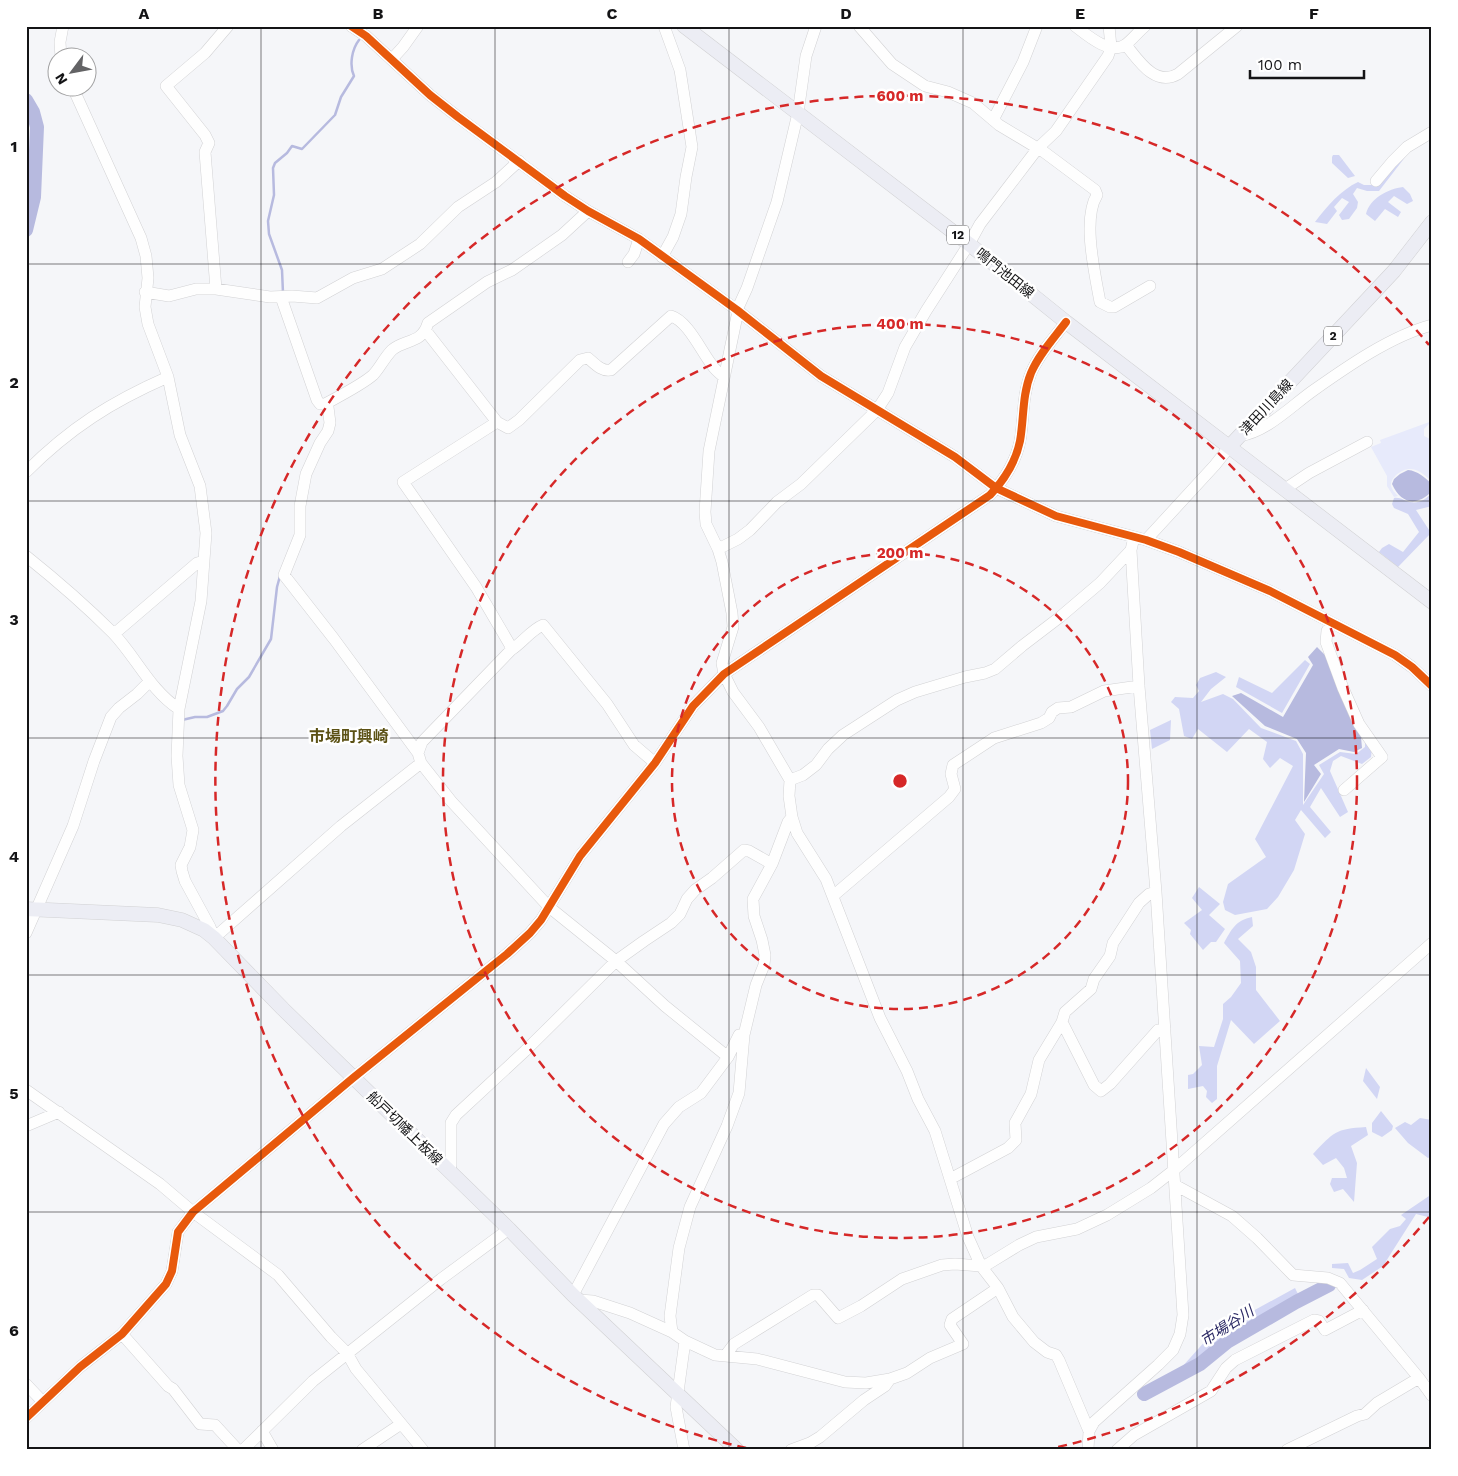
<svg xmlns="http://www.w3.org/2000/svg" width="1458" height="1476" viewBox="0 0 1458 1476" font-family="'Work Sans','Noto Sans JP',sans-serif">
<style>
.green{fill:#e7eafb}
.forest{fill:#d2d6f4}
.water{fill:#b7badf}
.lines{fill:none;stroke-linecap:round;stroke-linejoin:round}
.stream{stroke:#b7badf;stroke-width:2.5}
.river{stroke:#b7badf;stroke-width:14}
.minor-casing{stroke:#d2d2d4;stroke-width:12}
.major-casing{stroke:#d1d1d3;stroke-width:15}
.minor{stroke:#fefefe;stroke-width:11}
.major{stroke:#ecedf4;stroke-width:14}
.cycleway-casing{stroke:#fff;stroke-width:11}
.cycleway{stroke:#e8590c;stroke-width:8}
.grid{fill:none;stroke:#141416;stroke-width:1;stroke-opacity:0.55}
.ring{fill:none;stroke:#d62828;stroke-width:2.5;stroke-dasharray:9 6}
.labels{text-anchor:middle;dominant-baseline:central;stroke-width:5;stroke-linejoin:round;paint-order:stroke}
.shield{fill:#fff;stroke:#5a5a5c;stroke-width:1}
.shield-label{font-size:12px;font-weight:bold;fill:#141416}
.street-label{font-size:14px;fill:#141416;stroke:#fff}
.water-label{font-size:15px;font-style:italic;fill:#2a2864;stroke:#fff}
.quarter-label{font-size:16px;font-weight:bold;fill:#5b5114;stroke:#fff}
.centre{fill:#d62828;stroke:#fff;stroke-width:2.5}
.ring-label{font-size:15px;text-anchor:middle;font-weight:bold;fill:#d62828;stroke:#fff;stroke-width:5;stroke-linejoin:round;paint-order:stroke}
.neatline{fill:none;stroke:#141416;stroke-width:2}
.grid-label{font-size:16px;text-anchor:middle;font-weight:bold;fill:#141416}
</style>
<rect width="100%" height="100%" fill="#f5f6f9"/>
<path class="green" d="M1432,421L1424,429V436L1432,440V482C1426,476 1420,470 1411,469C1403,468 1390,477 1391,486C1392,490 1395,493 1398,496L1394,497L1387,486V476L1371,447L1381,443L1380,440Z"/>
<path class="forest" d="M1333,155H1339L1355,176L1348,178L1332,163V157Z
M1406,156L1379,191H1367L1357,188L1353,194L1358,202L1357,208L1349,219L1342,220L1339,215L1349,202L1342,198L1334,207L1337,211L1327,224L1315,222C1327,206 1341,190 1358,182L1364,185H1377Z
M1403,187L1410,194L1413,201L1407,204L1394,196L1388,202L1401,212L1398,217L1385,209L1375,221L1366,214C1370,198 1388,189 1403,187Z
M1432,493V506L1416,510L1431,533L1398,567L1379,552L1382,548L1389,544L1403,552L1419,532L1408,514L1394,508L1392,504L1394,498C1401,497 1404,501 1410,502C1419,504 1426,499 1432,493Z
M1305,660L1310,664L1282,713L1236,687L1239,677L1272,693Z
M1216,672L1226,677L1211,689L1201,702L1223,694L1233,699L1261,728L1296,741L1303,754V805L1324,774L1319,765L1340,752L1356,754L1365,747V737L1372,748L1371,757L1362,764L1341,756L1333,761L1330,771L1348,812L1340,817L1321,788L1310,807L1331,832L1325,838L1301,810L1295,820L1305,834L1294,870L1278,897L1267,909L1235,915L1225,910L1223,902L1228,884L1266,857L1255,839L1293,766L1280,758L1270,768L1263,759L1267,742L1249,729L1227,752L1198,729L1192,739L1184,736L1179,709L1171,702L1175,697L1193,698L1199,691L1196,685L1200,678Z
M1171,720L1170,740L1152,749L1150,730Z
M1199,887L1220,904L1209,915L1225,929L1216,942H1211L1203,950L1190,934L1191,930L1184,923L1202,910L1192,898Z
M1252,917L1253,926L1238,939L1251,952L1256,967V990L1280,1021L1254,1044L1231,1020L1217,1066V1099L1212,1103L1206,1097L1207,1091L1203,1086L1188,1089V1075L1193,1074L1202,1065L1199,1046L1214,1047L1223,1019V1004L1231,997L1241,983L1240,961L1224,943C1231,930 1236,920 1252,917Z
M1366,1068L1380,1087L1377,1099L1363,1081Z
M1381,1111L1393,1126L1392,1130L1382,1137L1372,1132V1123Z
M1420,1118L1432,1120V1156L1428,1158L1408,1143L1395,1128L1405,1122L1411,1125Z
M1366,1127L1368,1135L1351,1146L1357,1163L1354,1202L1343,1189L1334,1192L1330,1184L1332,1178H1347L1344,1168L1336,1158L1323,1165L1313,1154C1334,1132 1335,1129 1366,1127Z
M1432,1194V1218L1416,1214L1383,1266L1362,1280L1349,1278L1344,1269L1332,1268V1264L1348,1263L1353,1273L1360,1270L1377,1259L1372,1247L1390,1229L1400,1226L1406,1219L1401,1215Z
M1295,1288L1300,1298L1226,1338L1199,1360L1183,1370L1181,1368L1208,1338L1231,1323Z"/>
<path class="water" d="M1408,470C1418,471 1424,477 1432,484V491C1417,507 1401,504 1392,484L1394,479L1400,474Z
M1317,647L1327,657L1361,737L1362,748L1354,752L1339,749L1314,765L1321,774L1304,802L1306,753L1297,739L1265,726L1232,696L1241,693L1283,717L1313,665L1308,657Z"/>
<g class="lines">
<path class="stream" d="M364,27V26
M283,293L282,270L269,234L268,221L274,195L273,168L275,163L287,153L292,146L302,149L335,115L341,97L354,76C349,65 352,49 359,40
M182,720L195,717H207L223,711L227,706L237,689L249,677L271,639L277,587L280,576"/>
<path class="river" d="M26,100L33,112L37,127L34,197L26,230
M1144,1394L1200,1364L1227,1342L1296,1302L1329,1285"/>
<defs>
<path id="minor" d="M351,26L366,36L430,95L458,117L565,196L588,211L639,239L737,310L821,376L955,457L996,488L1056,516L1146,540L1179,552L1270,591L1395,655L1412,667L1432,686
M859,26L892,64L925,86L948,92L973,103L999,125L1044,152L1095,190L1097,195C1082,219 1095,274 1100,302L1110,307H1114L1150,286
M1075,26C1087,35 1109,55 1125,45C1132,40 1138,32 1145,26
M1126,45C1139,61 1155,87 1178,74L1237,26
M61,58L60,42L63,26
M392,59L403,47L418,26
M73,88L141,238L146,256L148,278L145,307L148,324L168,377L180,435L200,486L206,533L201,601L179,709L177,756L179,785L193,830L190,847L181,865L182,871L185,881L210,927L214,938L341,826L421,763
M993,120L1023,62L1037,26
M1376,181L1392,162L1407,147L1432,132
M662,257L673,237L681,214L686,177L692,147L680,70L664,26
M628,262L634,254L639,239
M216,289L205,152L209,143L205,135L166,86L205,53L228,26
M145,292L169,296L196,289H216L270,297L292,296L317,298L353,278L382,269L420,244L458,207L496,182L519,161
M281,297L317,400L320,404H325C338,397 363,384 373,375C380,368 384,358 392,350C405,339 422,344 428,323L487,282L512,270L562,235L588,211
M737,310L747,288L777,202L798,113L806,56L816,26
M738,311L709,451L705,512L706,524L718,549L722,562L732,613L733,627L722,663L724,674L733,692L759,727L790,780L789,796L792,817L797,833L826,879L880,1018L907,1071L918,1099L935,1131L968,1237L981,1266L998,1288L1013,1317L1034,1342L1047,1352L1056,1355L1059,1360L1089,1431
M426,331L497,422L508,428L519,420L580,360L588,358C595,364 602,372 611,370L671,316C688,321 701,351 712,365C715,370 719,373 724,377
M325,404L328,407L330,423L328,431L320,443L306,474L300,506V535L284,575L334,639L418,753L421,763L451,801L549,907L616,961L665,1006L728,1057
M497,422L403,482L476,587L510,645L511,650
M1239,436C1267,432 1291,406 1314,390C1348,366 1391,336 1432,325
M26,472C70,428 111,402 168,377
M1285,489L1309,473L1367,442
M1146,540L1215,465L1230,446
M718,549L738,539L750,530L777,502L801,484L877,410L888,393L905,347L926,311L969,244L980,224L1038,148L1056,131L1108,56L1111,47L1109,26
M26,556C56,580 86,606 113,633C136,657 150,690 179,709
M1332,623L1327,631L1326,642L1343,688L1359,724L1382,757L1344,790
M114,634L197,563L204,561
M418,753L422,742L511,650C522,643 531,630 543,625L607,704L634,745L655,763
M790,780L803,775L816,765L828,749L843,735L897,700L915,692L965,677L985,673L995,669L1022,646L1060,617L1100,583L1131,550
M833,896L949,797L955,789L951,774L953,765L994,738L1041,723L1049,718L1052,712L1058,708L1071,707L1104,691L1139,686
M26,933L73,826L94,761L111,717L119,708L137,694L150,681
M1062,1022L1094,1085L1101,1091L1110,1084L1158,1030L1165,1029
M26,1090L160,1184L193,1212L278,1275L331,1337L347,1353L356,1369L423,1450
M26,1126L59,1112
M449,1171L451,1165V1123L456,1115L525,1051L616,961L644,941L671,923L680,914L687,899L695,890L712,878L744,850L749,851L772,864
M950,1179L1008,1148L1016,1140L1015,1123L1031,1094L1039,1060L1062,1022L1065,1012L1091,989L1094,979L1110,956L1113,943L1139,903L1149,894L1156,892
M1175,1185L1232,1216L1257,1238L1293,1275L1328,1278L1340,1283L1419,1378L1432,1396
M573,1295L664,1124L679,1107L701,1093L728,1057L739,1035H744
M579,1300L593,1301L630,1313L672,1332L685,1341L715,1355L757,1359L845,1382L866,1383L890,1379L907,1373L930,1358L963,1344L950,1325L952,1319L998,1288
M672,1332L670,1316L679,1248L690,1207L727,1126L739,1093L744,1035L756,985L764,965L765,955L762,940L754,916L753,899L772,864L788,822L792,817
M122,1334L168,1386L173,1389L200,1424L215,1425L238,1450
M725,1356L734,1344L813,1295H818L838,1318L861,1306L902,1279L942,1265L955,1264L981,1266L988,1264L1019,1245L1036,1237L1077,1229L1107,1215L1151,1188L1174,1170L1432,943
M26,1384L43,1402
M26,1418L80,1367L122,1334L166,1284L172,1271L178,1232L193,1212L353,1078L507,954L530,933L541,920L580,856L655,763L693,706L724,674L990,495C1004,480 1016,461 1020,441C1024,419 1022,395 1031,373C1039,354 1054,338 1066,322
M262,1431L273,1450
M243,1450L313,1381L441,1279L509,1229
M362,1450L401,1424
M684,1450L676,1407L685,1341
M791,1450L810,1443L820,1437L864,1400L885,1386L890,1379
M1088,1450L1089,1431L1094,1422L1158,1365L1173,1350L1180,1334L1183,1315L1156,892L1139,686L1131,550L1134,537
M1117,1450L1134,1435L1211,1391L1226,1368L1235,1360L1314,1320L1319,1321L1325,1330L1363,1310
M1287,1450L1357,1416L1365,1414L1377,1403L1419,1378"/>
<path id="major" d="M684,26L969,244L1066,322L1432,602
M1230,446L1394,271L1432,222
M26,909L158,915L182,920L204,930L214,938L283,1009L509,1229L573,1295L737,1450"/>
</defs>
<use href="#minor" class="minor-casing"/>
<use href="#major" class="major-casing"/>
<use href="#minor" class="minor"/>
<use href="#major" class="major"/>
<defs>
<path id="cycleway" d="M351,26L366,36L430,95L458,117L565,196L588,211L639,239L737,310L821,376L955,457L996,488L1056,516L1146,540L1179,552L1270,591L1395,655L1412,667L1432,686
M26,1418L80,1367L122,1334L166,1284L172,1271L178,1232L193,1212L353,1078L507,954L530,933L541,920L580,856L655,763L693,706L724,674L990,495C1004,480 1016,461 1020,441C1024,419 1022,395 1031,373C1039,354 1054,338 1066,322"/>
</defs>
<use href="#cycleway" class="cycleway-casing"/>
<use href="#cycleway" class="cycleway"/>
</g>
<path class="grid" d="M261,26V1450M495,26V1450M729,26V1450M963,26V1450M1197,26V1450M26,264H1432M26,501H1432M26,738H1432M26,975H1432M26,1212H1432"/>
<g class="ring">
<circle cx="900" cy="781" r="228"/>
<circle cx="900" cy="781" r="457"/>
<path d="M1429 1217A685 685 0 0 1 1054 1448M746 1448A685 685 0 1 1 1429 345"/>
</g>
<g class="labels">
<g class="shield">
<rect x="947" y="225.5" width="22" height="19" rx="4"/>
<rect x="1324" y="326.5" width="18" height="19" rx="4"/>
</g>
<g class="shield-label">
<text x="958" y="235">12</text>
<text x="1333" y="336">2</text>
</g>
<g class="street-label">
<text transform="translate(1005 273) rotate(39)">鳴門池田線</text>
<text transform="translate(1266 407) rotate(-47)">津田川島線</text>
<text transform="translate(405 1128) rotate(44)">船戸切幡上板線</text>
</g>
<g class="water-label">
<text transform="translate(1227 1326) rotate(-33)">市場谷川</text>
</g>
<g class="quarter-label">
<text x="349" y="736">市場町興崎</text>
</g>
</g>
<circle cx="900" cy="781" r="8" class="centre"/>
<g class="ring-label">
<text x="900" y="101">600 m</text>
<text x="900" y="329">400 m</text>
<text x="900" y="558">200 m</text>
</g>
<rect width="1458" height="1476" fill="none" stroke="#ffffff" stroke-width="55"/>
<g transform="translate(72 72) rotate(238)"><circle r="24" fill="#ffffff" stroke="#a1a1a2"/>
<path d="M0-4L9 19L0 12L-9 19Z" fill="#636365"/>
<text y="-8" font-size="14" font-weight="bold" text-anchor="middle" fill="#141416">N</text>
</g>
<path d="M1250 70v8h114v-8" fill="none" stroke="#141416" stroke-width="2.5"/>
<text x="1258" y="70" font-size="15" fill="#141416" stroke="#ffffff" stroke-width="4" paint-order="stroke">100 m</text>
<rect x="28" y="28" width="1402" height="1420" class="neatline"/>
<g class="grid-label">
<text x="144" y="19">A</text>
<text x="378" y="19">B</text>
<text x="612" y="19">C</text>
<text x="846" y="19">D</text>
<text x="1080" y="19">E</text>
<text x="1314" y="19">F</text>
<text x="14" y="152">1</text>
<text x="14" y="388">2</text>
<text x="14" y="625">3</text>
<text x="14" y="862">4</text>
<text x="14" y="1099">5</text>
<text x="14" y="1336">6</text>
</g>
</svg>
